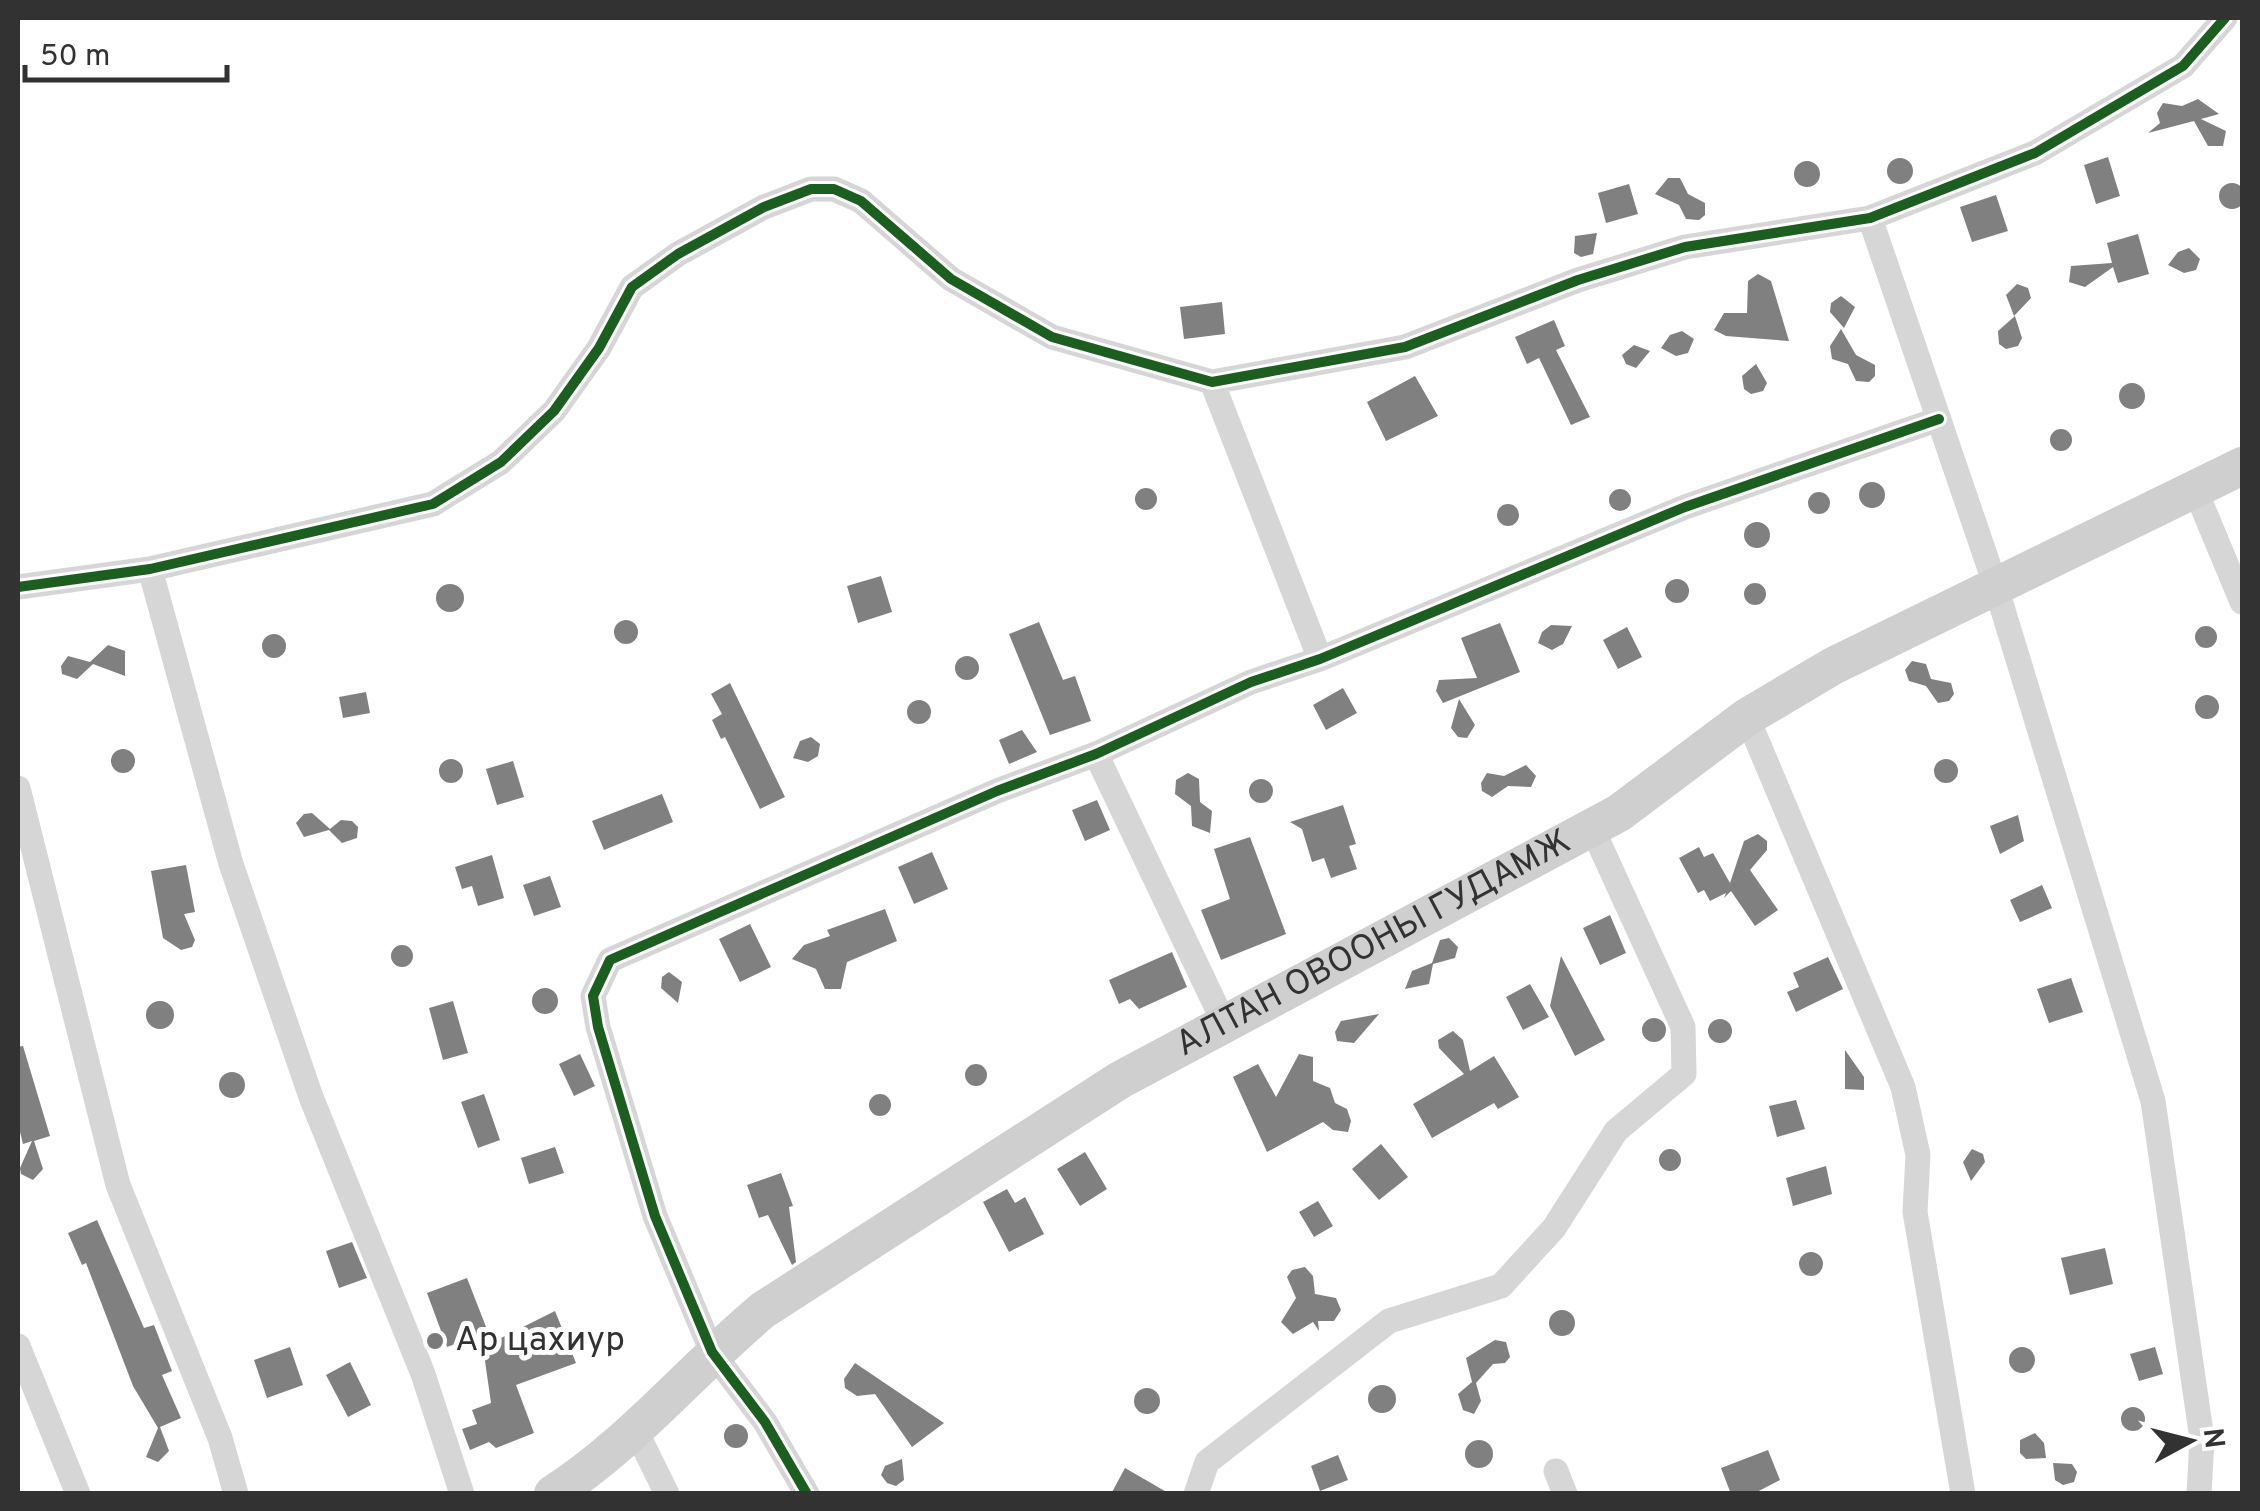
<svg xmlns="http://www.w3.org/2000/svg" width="2260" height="1511" viewBox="0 0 2260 1511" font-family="Overpass,sans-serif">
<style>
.building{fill:#808080}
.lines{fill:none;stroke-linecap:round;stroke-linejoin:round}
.minor{stroke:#d6d6d6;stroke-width:25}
.secondary{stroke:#cfcfcf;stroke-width:38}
.cycleway-casing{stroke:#fff;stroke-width:16}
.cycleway{stroke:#1b5e20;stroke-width:10}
.poi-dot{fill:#7a7a7a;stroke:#fff;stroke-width:4}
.labels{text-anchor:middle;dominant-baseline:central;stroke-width:10;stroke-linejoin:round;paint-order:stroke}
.street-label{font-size:35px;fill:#323232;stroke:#fff}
.poi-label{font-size:35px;fill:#323232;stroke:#fff;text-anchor:start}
</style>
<rect width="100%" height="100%" fill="#fff"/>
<path class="building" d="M2198,99L2219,114L2201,119L2226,131L2223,146H2208L2194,121L2148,133L2160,123L2157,113L2163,103L2182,106Z
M2108,157L2120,196L2096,204L2084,165Z
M1887 171a13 13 0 1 1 26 0a13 13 0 1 1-26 0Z
M1794 174a13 13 0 1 1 26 0a13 13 0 1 1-26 0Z
M1668,178H1680L1688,194L1705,203V215L1699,220L1686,219L1679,205L1655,194Z
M2219 196a13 13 0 1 1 26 0a13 13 0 1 1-26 0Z
M1629,184L1638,214L1606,223L1598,193Z
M1996,195L2008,231L1972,242L1960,207Z
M1597,233L1593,254L1581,257L1574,253L1575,236Z
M2138,234L2149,274L2118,283L2113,267L2085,287L2069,282L2071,266L2112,263L2107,243Z
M2189,248L2200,259L2196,270L2184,273L2168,265L2178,252Z
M1758,274L1771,281L1789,341L1726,336L1714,330L1724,313H1747L1748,281Z
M2017,284L2028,288L2031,298L2014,316L2006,295Z
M1841,296L1855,307L1844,328L1830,312L1831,303Z
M1222,302L1225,334L1184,339L1180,307Z
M2015,316L2022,338L2018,346L2006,349L1999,344L1998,331Z
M1554,320L1565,346L1556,350L1590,417L1571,425L1539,358L1527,364L1515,337Z
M1841,329L1856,355L1875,365V376L1869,382L1856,381L1848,364L1832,359L1830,346Z
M1682,331L1694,339L1688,353L1676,356L1661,348L1670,335Z
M1634,345L1650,351L1636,368L1626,364L1622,355Z
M1756,364L1767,383L1763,391L1751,394L1744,389L1742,376Z
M1415,376L1438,416L1386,441L1367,402Z
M2119 396a13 13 0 1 1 26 0a13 13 0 1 1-26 0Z
M2050 440a11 11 0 1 1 22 0a11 11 0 1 1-22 0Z
M1859 495a13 13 0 1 1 26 0a13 13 0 1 1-26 0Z
M1135 499a11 11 0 1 1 22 0a11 11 0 1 1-22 0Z
M1609 500a11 11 0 1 1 22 0a11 11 0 1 1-22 0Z
M1808 503a11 11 0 1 1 22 0a11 11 0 1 1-22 0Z
M1497 515a11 11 0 1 1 22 0a11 11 0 1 1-22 0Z
M1744 535a13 13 0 1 1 26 0a13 13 0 1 1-26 0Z
M881,576L892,612L858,623L847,586Z
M1665 591a12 12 0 1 1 24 0a12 12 0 1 1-24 0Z
M1744 594a11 11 0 1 1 22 0a11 11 0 1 1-22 0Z
M436 598a14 14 0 1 1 28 0a14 14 0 1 1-28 0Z
M614 632a12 12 0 1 1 24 0a12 12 0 1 1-24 0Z
M1039,622L1063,680L1075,676L1091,721L1050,735L1009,634Z
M1500,623L1520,672L1443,703L1436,691L1439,680L1477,678L1461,638Z
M1551,625L1572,626L1563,644L1552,650L1538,643L1542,632Z
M2195 637a11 11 0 1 1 22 0a11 11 0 1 1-22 0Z
M1627,627L1642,657L1618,669L1603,640Z
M262 646a12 12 0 1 1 24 0a12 12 0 1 1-24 0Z
M108,645L125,651V676L93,664L77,679L62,674L61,666L68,656L90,662Z
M955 668a12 12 0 1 1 24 0a12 12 0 1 1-24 0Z
M1912,661L1926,664L1931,679L1951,683L1954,694L1949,701L1938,703L1926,686L1909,681L1905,670Z
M730,683L785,797L760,809L725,737L721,739L712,720L722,714L711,694Z
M1343,688L1357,713L1326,730L1313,705Z
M366,692L370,713L343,718L339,697Z
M2195 707a12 12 0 1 1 24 0a12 12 0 1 1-24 0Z
M1459,699L1475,725L1467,738L1458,737L1451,728Z
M907 712a12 12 0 1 1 24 0a12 12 0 1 1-24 0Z
M1022,730L1037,752L1009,764L999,740Z
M811,737L820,744L818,756L808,762L793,758L800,741Z
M111 761a12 12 0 1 1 24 0a12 12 0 1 1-24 0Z
M439 771a12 12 0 1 1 24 0a12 12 0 1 1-24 0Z
M1934 771a12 12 0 1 1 24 0a12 12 0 1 1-24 0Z
M513,761L524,797L497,805L486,769Z
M1526,765L1536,776L1531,787L1508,786L1492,797L1482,791L1481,783L1487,773L1504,776Z
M1188,773L1199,779L1200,802L1212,811L1210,833L1192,826L1191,806L1175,794L1176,780Z
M1249 791a12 12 0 1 1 24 0a12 12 0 1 1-24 0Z
M662,794L673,822L604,850L592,821Z
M1097,800L1110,830L1085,841L1072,810Z
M1343,805L1356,844L1349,846L1357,869L1331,878L1324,858L1312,862L1302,829L1290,822Z
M312,813L330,829L341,820L352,821L358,827L357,838L342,843L329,830L304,837L296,823L304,814Z
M2018,815L2024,841L2000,854L1990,826Z
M1758,834L1767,841V850L1750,870L1778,910L1755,926L1731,891L1724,898L1726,893L1710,901L1704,890L1698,893L1679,858L1699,847L1704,857L1713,853L1730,883L1744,841Z
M1250,837L1286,934L1221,960L1201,910L1230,899L1214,849Z
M932,852L948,889L914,904L898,867Z
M492,855L504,898L478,906L472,886L462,889L455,867Z
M186,865L195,912L184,914L195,940L192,947L181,950L163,938L151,871Z
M550,876L561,907L534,916L523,885Z
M2042,885L2052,908L2020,922L2010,900Z
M885,909L897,941L847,962L841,989H825L816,969L792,959L804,945L830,936L827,930Z
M1610,915L1626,953L1600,965L1583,928Z
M750,924L771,967L740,982L719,939Z
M1449,938L1458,947L1455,958L1433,964L1429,984L1405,989L1412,971L1432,963L1440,940Z
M391 956a11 11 0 1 1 22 0a11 11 0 1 1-22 0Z
M1172,952L1187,987L1139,1009L1130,999L1119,1004L1109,980Z
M1561,956L1605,1040L1575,1056L1550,1006Z
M1828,957L1843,989L1796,1012L1787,992L1799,987L1793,973Z
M669,972L682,982L678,1003L661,988L662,977Z
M2071,978L2083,1012L2049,1023L2037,989Z
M1530,984L1549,1017L1523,1030L1506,997Z
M532 1001a13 13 0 1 1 26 0a13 13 0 1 1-26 0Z
M453,1001L468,1053L443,1060L429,1008Z
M146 1015a14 14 0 1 1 28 0a14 14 0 1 1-28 0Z
M1379,1014L1354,1043L1337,1041L1335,1032L1341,1021Z
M1642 1030a12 12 0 1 1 24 0a12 12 0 1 1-24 0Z
M1708 1031a12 12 0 1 1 24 0a12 12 0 1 1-24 0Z
M1453,1031L1463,1040L1470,1071L1494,1056L1519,1097L1498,1109L1494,1103L1432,1138L1413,1104L1464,1074L1439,1048L1438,1040Z
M23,1046L50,1136L34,1141L43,1169L33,1180L21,1174L20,1168L32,1141L23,1144L18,1124V1047Z
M1845,1050L1864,1077V1090L1845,1089Z
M580,1054L595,1086L574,1096L559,1064Z
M1299,1054L1313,1057V1081L1330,1088L1335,1103L1347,1109L1351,1121L1348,1132L1333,1130L1323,1122L1267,1152L1233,1077L1258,1064L1276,1097Z
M965 1075a11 11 0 1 1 22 0a11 11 0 1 1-22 0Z
M219 1085a13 13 0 1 1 26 0a13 13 0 1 1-26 0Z
M869 1105a11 11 0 1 1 22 0a11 11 0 1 1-22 0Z
M484,1094L500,1140L478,1148L461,1102Z
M1796,1100L1805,1129L1777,1137L1769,1106Z
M1381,1144L1408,1177L1379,1200L1352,1169Z
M555,1147L564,1173L529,1184L521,1158Z
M1659 1160a11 11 0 1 1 22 0a11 11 0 1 1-22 0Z
M1972,1149L1983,1154L1985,1162L1971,1181L1963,1162Z
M1085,1152L1107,1189L1080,1206L1057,1169Z
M1826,1166L1832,1194L1793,1206L1786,1178Z
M781,1173L793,1206L789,1207L796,1262L792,1265L768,1215L759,1218L747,1185Z
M1007,1189L1015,1203L1025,1197L1044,1234L1009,1252L983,1202Z
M1318,1201L1333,1226L1314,1237L1299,1212Z
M97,1220L144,1328L154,1325L172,1371L162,1375L181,1418L160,1427L169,1451L158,1462L146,1457L158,1428L133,1386L86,1263L82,1265L68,1233Z
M352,1242L367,1278L339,1288L326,1251Z
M2105,1248L2113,1284L2070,1295L2061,1258Z
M1799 1264a12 12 0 1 1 24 0a12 12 0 1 1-24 0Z
M1305,1267L1313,1276L1315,1294L1336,1298L1341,1310L1334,1321H1318L1319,1331L1313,1322L1293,1334L1281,1322L1296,1298L1287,1277L1292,1270Z
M467,1278L488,1332L447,1347L427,1293Z
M1549 1323a13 13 0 1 1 26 0a13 13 0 1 1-26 0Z
M555,1311L576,1363L516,1385L534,1433L496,1448L489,1442L470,1450L462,1429L477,1424L472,1410L491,1403L483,1347Z
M1495,1340L1506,1342L1510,1357L1505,1363L1493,1364L1476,1383L1481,1401L1474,1414L1463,1410L1458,1394L1472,1382L1466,1358Z
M2009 1360a13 13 0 1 1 26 0a13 13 0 1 1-26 0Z
M290,1347L303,1385L267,1398L254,1360Z
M2155,1347L2163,1374L2139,1381L2130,1354Z
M350,1362L371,1405L348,1417L326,1375Z
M855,1363L944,1423L912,1447L875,1394L857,1396L845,1388L844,1379Z
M1368 1399a14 14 0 1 1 28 0a14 14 0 1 1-28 0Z
M1134 1401a13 13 0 1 1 26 0a13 13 0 1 1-26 0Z
M2121 1419a12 12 0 1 1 24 0a12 12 0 1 1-24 0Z
M724 1436a12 12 0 1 1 24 0a12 12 0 1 1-24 0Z
M2035,1433L2044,1443L2046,1458L2026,1459L2020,1453V1440Z
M1465 1454a14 14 0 1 1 28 0a14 14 0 1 1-28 0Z
M1768,1450L1780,1480L1753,1494H1731L1721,1468Z
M1338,1455L1348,1480L1320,1491L1311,1466Z
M902,1459L904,1480L896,1486L887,1483L881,1475L885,1466Z
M2053,1463L2072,1464L2077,1472L2074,1482L2063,1485L2055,1480Z
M1125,1468L1170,1494H1111Z"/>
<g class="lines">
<path class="minor" d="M1870,218L1995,584L2153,1101L2202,1439L2199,1494
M1212,382L1320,659
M2195,489L2242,602
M150,569L231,864L311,1097L423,1374L462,1494
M18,587L150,569L433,504L501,462L554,411L599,348L632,287L678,254L764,207L811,189H834L861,201L951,279L1052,337L1212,382L1405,347L1578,280L1685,247L1870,218L2035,153L2183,66L2225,18
M1747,717L1903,1087L1918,1155L1915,1212L1963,1494
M1096,754L1225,1025
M18,788L118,1185L220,1438L236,1494
M18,1346L78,1494
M636,1431L667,1494
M1556,1471L1565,1494
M807,1494L765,1422L712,1352L655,1216L598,1027L593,996L610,960L997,791L1096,754L1251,682L1320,659L1685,507L1939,419
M1196,1494L1207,1462L1389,1321L1501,1286L1554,1228L1616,1131L1684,1074L1683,1027L1592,828"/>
<path class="secondary" id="s1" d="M553,1494C632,1443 691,1370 763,1310L1120,1080L1619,813L1747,717L1833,666L2242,466"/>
<defs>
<path id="cycleway" d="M18,587L150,569L433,504L501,462L554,411L599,348L632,287L678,254L764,207L811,189H834L861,201L951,279L1052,337L1212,382L1405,347L1578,280L1685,247L1870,218L2035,153L2183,66L2225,18
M807,1494L765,1422L712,1352L655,1216L598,1027L593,996L610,960L997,791L1096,754L1251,682L1320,659L1685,507L1939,419"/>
</defs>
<use href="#cycleway" class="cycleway-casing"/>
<use href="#cycleway" class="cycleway"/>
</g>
<circle class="poi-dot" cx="435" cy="1341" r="10"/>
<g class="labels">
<g class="street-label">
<text stroke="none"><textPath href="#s1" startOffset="992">АЛТАН ОВООНЫ ГУДАМЖ</textPath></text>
</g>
<g class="poi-label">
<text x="455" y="1341">Ар цахиур</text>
</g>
</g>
<rect width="2260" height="1511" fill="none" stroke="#323232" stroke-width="40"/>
<g transform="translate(2190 1441) rotate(83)" stroke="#ffffff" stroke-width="8" paint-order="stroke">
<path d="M0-8L18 38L0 25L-18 38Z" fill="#323232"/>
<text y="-15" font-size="28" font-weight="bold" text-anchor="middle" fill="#323232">N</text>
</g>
<path d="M25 65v15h202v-15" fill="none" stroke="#323232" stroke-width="5"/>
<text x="40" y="65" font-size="30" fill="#323232" stroke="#ffffff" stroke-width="8" paint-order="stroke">50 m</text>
</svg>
